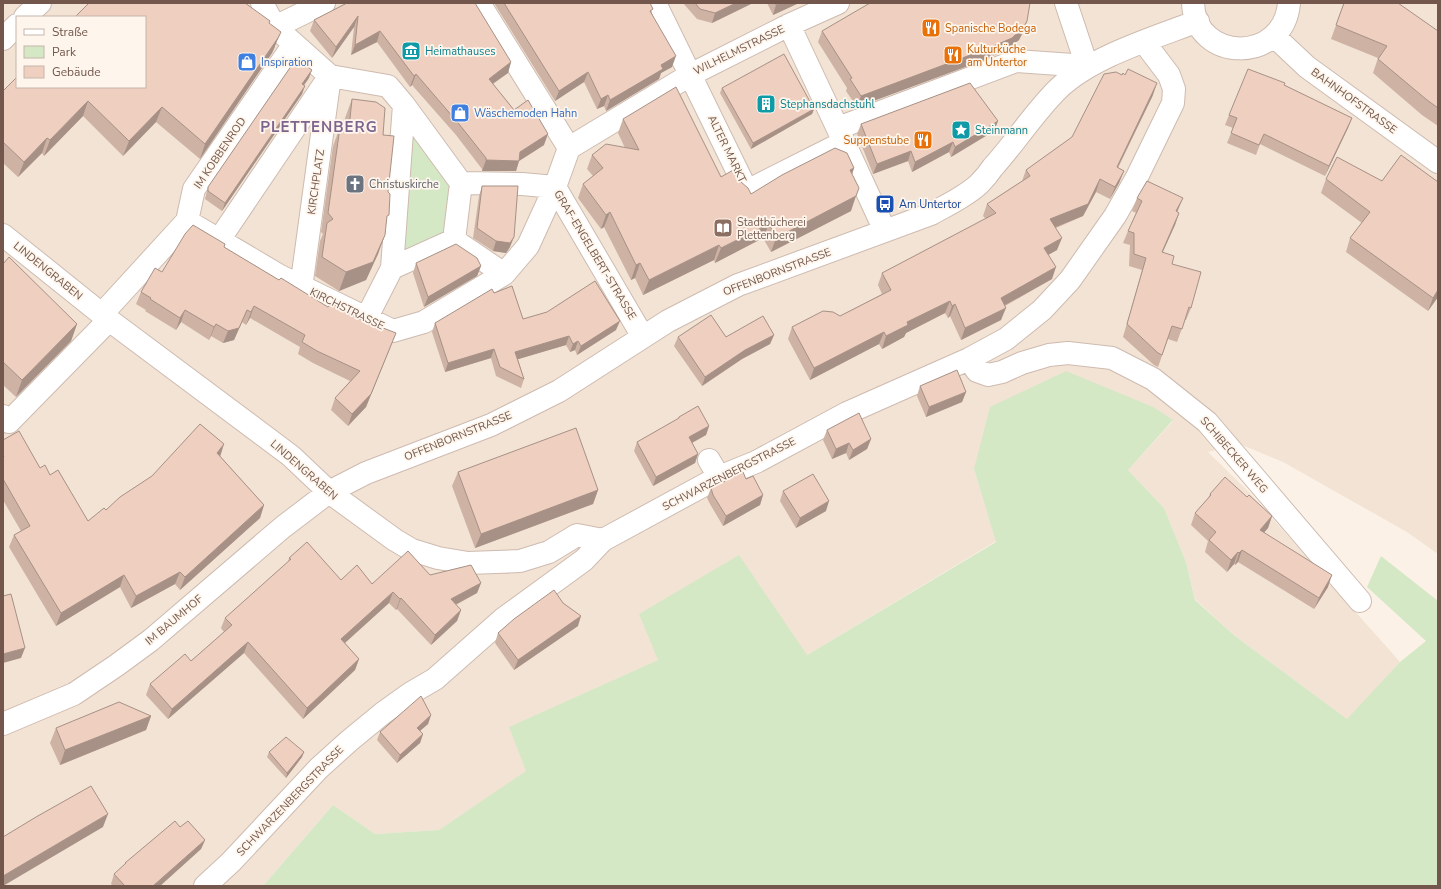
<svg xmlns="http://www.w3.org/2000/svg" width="1441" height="889" viewBox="0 0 1441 889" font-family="'Nunito Sans',sans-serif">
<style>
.residential{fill:#f2e3d4;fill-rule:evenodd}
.green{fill:#d5e8c5}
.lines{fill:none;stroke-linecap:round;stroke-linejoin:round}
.minor-casing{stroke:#cebbb0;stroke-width:24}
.minor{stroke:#fff;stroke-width:22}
.wall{fill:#ceb2a4}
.shaded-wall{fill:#a79186}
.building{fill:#efcfbf;stroke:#a79186}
.labels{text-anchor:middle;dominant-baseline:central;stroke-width:3.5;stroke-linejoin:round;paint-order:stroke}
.food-label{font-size:11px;fill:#c56008;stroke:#fef6ec;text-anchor:start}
.street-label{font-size:11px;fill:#73574c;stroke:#fef6ec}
.culture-label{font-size:11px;fill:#0d838f;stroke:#fef6ec;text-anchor:start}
.shop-label{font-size:11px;fill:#366cbe;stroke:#fef6ec;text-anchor:start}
.worship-label{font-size:11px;fill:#5b616d;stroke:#fef6ec;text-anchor:start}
.transit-label{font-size:11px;fill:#164399;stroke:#fef6ec;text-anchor:start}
.education-label{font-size:11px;fill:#785e54;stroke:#fef6ec;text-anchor:start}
.district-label{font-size:15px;font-weight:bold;letter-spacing:1px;fill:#7d648f;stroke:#fef6ec}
</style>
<rect width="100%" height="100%" fill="#fbf1e6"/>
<path class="residential" d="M3,3H1438V554L1407,532L1283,462L1240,444L1208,452L1249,492L1400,662L1348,720L1235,636L1195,599L1186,562L1164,508L1128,470L1173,421L974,469L996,541L807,655L658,660L510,727L527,771L439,830L375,834L333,805L263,886H3ZM17,17H145V87H17Z"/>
<path class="green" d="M404,105L461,183L454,240L392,268Z
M1066,371L1153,407L1173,420L1128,470L1164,508L1186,562L1195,600L1235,636L1347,719L1400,662L1426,641L1367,587L1381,556L1438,601V886H263L333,805L375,834L439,830L526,771L509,727L658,660L639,614L739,555L807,655L996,542L974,469L990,407Z"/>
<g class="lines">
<defs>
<path id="minor" d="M262,3L275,27L330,76
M479,3L569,148
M655,3L747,191L844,142L789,25
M1066,3L1087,66
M1193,3C1195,63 1284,64 1289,3
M25,17L40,3
M275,27L324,3
M1274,36L1307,67L1438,162
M3,39L17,25
M330,76L388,86L404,105L461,183L454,240L392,268L366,319
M838,128L1016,61L1087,66
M844,142L885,231
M461,183L522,184L555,187
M555,187L643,337
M187,221L280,276L393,331L424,322L504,274L528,246L555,187L569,148L690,75L789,25L838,3
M3,235L109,320L291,456L329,492L395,540L412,550L438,558L468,563L520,561L549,552L577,535L603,540
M219,240L327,80
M454,240L504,274
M392,268L404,105
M301,288L330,76
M102,314L187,221L194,189L294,44
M969,359L977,371L988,375L1002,372L1022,363L1049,355L1068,353L1112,358L1153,379L1207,422L1360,601
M3,416L9,422L109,320
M709,460L719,477
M3,724L74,694L117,665L151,640L283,527L329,492L366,473L491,425L559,391L668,321L738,285L931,214C947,205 965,197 979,184C984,179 989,173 993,167C1015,143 1033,114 1057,90C1090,57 1154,38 1198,21
M205,886L231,862L319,768L349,741L383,713L411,693L435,679L503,619L584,560L603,540L719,477L756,462L847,413L969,359L1006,339L1042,310L1070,280L1115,216L1136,179L1173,103L1174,89L1169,75L1144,42"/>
</defs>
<use href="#minor" class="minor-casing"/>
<use href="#minor" class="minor"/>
</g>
<path class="wall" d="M347,3L511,62L508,73L493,84L514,110L544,145L519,161L516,171H482V169L456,135L412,85L410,87L377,42L351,55L354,27L332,58L310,31L314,20Z
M494,3H650L652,13L672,67L661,73L659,79L606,111L604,106L597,109L584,82L555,101Z
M683,3H753L712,23L697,19Z
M767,3H799L773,15Z
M1344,3L1438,31V126L1422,115L1373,73L1378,58L1331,39Z
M1027,21L1023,32L1019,40L1007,49L984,60L857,107L846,91L847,88L818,42L822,31Z
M269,23L275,47L272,53L200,159L156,122L123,156L83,116L44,156L42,153L18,177L3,163V91Z
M309,78L304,85L302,94L222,211L205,199L208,187Z
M1284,85L1352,118L1348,128L1325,176L1260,144L1256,155L1227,143L1233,128L1225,125L1229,115Z
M722,88L814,109L812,114L751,149L720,93Z
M1153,95L1118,168L1124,171L1119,183L1110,199L1096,192L1083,216L1056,228L1057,250L1048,255L1052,279L1005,306L1001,320L961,340L950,316L948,318L945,313L906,333L904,337L882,349L879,344L810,380L788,339L792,327L840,316L882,294L878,285L882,273L986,219L983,216L987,204L1022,181L1026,170Z
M352,99L383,135L388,192L386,221L378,254L366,280L339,291L315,276L320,241L323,234L321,232L333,146L340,127H344L345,118Z
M623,119L721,177L741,182L751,194L854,168L852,175L851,211L771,252L763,238L715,263L714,260L643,295L635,278L631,280L604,227L601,229L578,198L583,184L593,176L587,169L592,155L625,148L618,133Z
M998,121L994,131L951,157L949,152L912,172L908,161L873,174L857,134L861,124Z
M1326,179L1438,182V297L1428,311L1346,252L1350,238L1362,223L1321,193Z
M482,186L510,247L506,253L493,251L473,238L479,196Z
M1137,198L1179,213L1175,225L1162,252L1172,264L1191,308L1186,320H1185L1177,342L1168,339L1158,367L1154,365L1123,337L1142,270L1129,266L1130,245L1123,243L1128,231L1136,213L1132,211Z
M224,247L279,280L391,346L366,407L348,426L331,410L335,398L350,381L313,363L298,354L300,347L250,318L246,325L242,322L234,340L223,343L211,336L209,340L181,322L176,330L145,311L146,310L136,304L141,292L162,272Z
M416,263L481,266L477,276L424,307L413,273Z
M3,264L77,324L71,341L16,397L3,385Z
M494,293L523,319L616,330L577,355L575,350L570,352L566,345L518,359L524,379L521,388L496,376L491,358L445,372L432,332L435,323Z
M774,335L770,344L742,359L702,386L674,346L678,337H726Z
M920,386L966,392L962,402L926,417L917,396Z
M679,417L709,426L706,435L692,443L698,454L695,463L653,486L634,451L637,442L678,419Z
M827,430L871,439L867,449L849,460L846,453L832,459L823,440Z
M3,440L40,468L50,475L88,521L106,510L220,456L264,505L260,518L180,590L175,584L131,608L120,587L56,626L9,547L14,535L21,531L3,500Z
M458,472L598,490L593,504L475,548L452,486Z
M746,479L763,495L760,505L723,526L710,504L707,498L711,488Z
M783,491L826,511L796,528L780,501Z
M1210,494L1247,497L1272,516L1268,528L1264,533L1328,587L1314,609L1238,562L1235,565L1234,564L1227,572L1205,552L1208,541L1191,525L1195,513L1208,498Z
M289,558L341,580L372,584L430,575L481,583L477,593L456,605L461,610L457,621L431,645L397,609L396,610L389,603L345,643L359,659L355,670L303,719L244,653L168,719L146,695L150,684L191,661L224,632L221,628L225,618L288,562Z
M563,603L578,626L514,670L495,643L498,633Z
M431,715L428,724L420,731L423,734L420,743L397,763L377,740L380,732Z
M151,716L146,730L60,765L50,743L56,728Z
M269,752H304L302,757L286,778L267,757Z
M180,827L205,840L201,849L160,886H113L111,884L114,874L125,865V863Z"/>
<path class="shaded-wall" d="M736,3H753L712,23L715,13Z
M781,3H799L773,15L776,5Z
M358,16L354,27L332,58L336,47Z
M1027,21L1023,32L1019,40L1007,49L984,60L857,107L861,96Z
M380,31L377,42L351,55L355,45Z
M281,32L272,53L200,159L205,144Z
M676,56L672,67L661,73L659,79L606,111L610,100L661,65Z
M511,62L508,73L485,89L489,79Z
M312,70L309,78L299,92L302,84Z
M588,72L584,82L555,101L559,91Z
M416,74L412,85L410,87L414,76Z
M1157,83L1153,95L1112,179L1117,167Z
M305,86L302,94L222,211L225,203Z
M608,95L604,106L597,109L601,99Z
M88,101L83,116L44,156L50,140Z
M162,107L156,122L123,156L129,141Z
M814,109L812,114L751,149L753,143Z
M1352,118L1348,128L1325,176L1329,166Z
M998,121L994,131L951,157L955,147Z
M548,134L544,145L519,161L516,171H482L486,160L520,152Z
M47,138L42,153L18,177L24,162Z
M953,142L949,152L912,172L915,162Z
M911,151L908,161L873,174L877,164Z
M854,168L849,183L850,170Z
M1124,171L1119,183L1110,199L1115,187Z
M1100,179L1096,192L1083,216L1046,231L1050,219Z
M856,196L851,211L771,252L776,238Z
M1183,198L1178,210L1172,224L1176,211Z
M610,212L604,227L601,229L606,215Z
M1179,213L1175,225L1157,265L1162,252Z
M769,224L763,238L715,263L721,248Z
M385,235L378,254L366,280L339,291L346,272Z
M514,237L510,247L506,253L493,251L496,241Z
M1062,238L1057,250L1039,260L1044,248Z
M719,245L714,260L643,295L649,280Z
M640,263L635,278L631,280L636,265Z
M481,266L477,276L424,307L428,297Z
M1056,267L1052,279L996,310L1001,298Z
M1438,290V297L1428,311L1433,298Z
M950,301L945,313L906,333L904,337L882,349L886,336L907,322Z
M955,304L950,316L948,318L952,306Z
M254,306L250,318L246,325L251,312Z
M1006,308L1001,320L961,340L965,328Z
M185,310L181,322L176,330L180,318Z
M247,310L242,322L234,340L223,343L228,331Z
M620,321L616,330L577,355L581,346Z
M77,324L71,341L16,397L22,380Z
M216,324L211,336L209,340L214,327Z
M884,332L879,344L810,380L814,368Z
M396,333L366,407L348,426L352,414Z
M774,335L770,344L742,359L702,386L705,377L745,350Z
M569,336L566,345L512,361L515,352Z
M578,341L575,350L570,352L573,344Z
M494,349L491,358L445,372L448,363Z
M966,392L962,402L926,417L929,407Z
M709,426L706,435L686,446L689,437Z
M871,439L867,449L849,460L853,450Z
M849,443L846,453L832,459L836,449Z
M224,444L220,457L217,453Z
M698,454L695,463L653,486L656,477Z
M598,490L593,504L475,548L481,534Z
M763,495L760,505L723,526L726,516Z
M829,501L826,511L796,528L800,518Z
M264,505L260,518L180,590L185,577Z
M1272,516L1268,528L1255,542L1260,530Z
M1242,550L1238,562L1235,565L1239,553Z
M1238,552L1234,564L1227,572L1231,560Z
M180,572L175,584L131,608L136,596Z
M124,575L120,587L56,626L61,613Z
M1332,575L1328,587L1314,609L1319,598Z
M481,583L477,593L447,609L451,599Z
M393,592L389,603L337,650L341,639Z
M401,598L397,609L396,610L400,599Z
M461,610L457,621L431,645L435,635Z
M581,616L578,626L514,670L518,660Z
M248,642L244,653L168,719L172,709Z
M25,648L21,658L3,663V654Z
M359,659L355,670L303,719L307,708Z
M431,715L428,724L414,736L417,728Z
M151,716L146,730L60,765L65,750Z
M423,734L420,743L397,763L400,755Z
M304,752L302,757L286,778L287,773Z
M108,814L103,827L3,886V876Z
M205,840L201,849L160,886H153Z"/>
<path class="building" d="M89,3H245L270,21L269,23L281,32L278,38L205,144L162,107L129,141L88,101L50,140L47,138L24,162L3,142V91L17,77V87H145V17H75Z
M347,3H475L511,62L489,79L514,110L528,100L548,134L520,152L519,161L486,160V158L459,124L416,74L414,76L380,31L355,45L358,16L336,47L314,20Z
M504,3H650L653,9L650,11L676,56L661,65L663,69L610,100L608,95L601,99L588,72L559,91Z
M695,3H736L715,13L700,9Z
M775,3H781L776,5Z
M870,3H1030L1027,21L1023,28L1012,38L989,48L861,96L850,79L852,78L822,31Z
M1344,3H1398L1438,31V108L1427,100L1378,59L1387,46L1336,25Z
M784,54L814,109L753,143L722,88Z
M296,59L312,70L302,84L305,86L225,203L208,191V187Z
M1128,69L1157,83L1117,167L1124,171L1115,187L1100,179L1088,204L1050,219L1062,238L1044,248L1056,267L1001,298L1006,308L965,328L955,304L952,306L950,301L907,322L908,325L886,336L884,332L814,368L792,327L823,311L833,312L840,316L891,290L882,273L996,213L987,204L1030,176L1026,170L1072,137L1104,74L1116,72L1122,75L1123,73L1125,75Z
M1248,69L1285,83L1284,85L1352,118L1329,166L1264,134L1259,145L1231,133L1237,118L1229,115Z
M970,83L998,121L955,147L953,142L915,162L911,151L877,164L861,124Z
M676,87L721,177L735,169L741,182L748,188L751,194L782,175L835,148L847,153L854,168L850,170L859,188L856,196L776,238L769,224L721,248L719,245L649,280L640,263L636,265L610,212L606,215L583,184L603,168L592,155L606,144L639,150L623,119Z
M352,99L376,102L385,108L383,135L394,136L388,192L390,194L389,215L387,216L385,235L373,262L346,272L322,257L327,223L333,219L328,213L340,127L349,128Z
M1401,155L1438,182V290L1433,298L1350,238L1370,212L1326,179L1337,157L1382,181Z
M1147,181L1183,198L1176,211L1179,213L1162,252L1174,256L1172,264L1201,272L1191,308L1189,307L1182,329L1172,326L1162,355L1158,353L1127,324L1146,258L1134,254V233L1128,231L1142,201L1137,198Z
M482,186H518L514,237L510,243L496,241L477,228Z
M193,225L225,244L224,247L279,280L281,278L328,307L331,303L360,319L396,333L371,394L352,414L335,398L360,371L317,351L302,342L305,335L254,306L251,312L247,310L239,328L228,331L216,324L214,327L185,310L180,318L150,299L151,298L141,292L155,268L162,272L185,234Z
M456,244L477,258L481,266L428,297L416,263Z
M9,257L77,324L22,380L3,362V264Z
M595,281L620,321L581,346L578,341L573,344L569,336L515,352L524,379L500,367L494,349L448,363L435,323L492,289L494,293L512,286L523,319L547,312Z
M711,315L726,337L763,316L774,335L745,350L705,377L678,337Z
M957,370L966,392L929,407L920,386Z
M698,406L709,426L689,437L698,454L656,477L637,442L679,418V417Z
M859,413L871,439L853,450L849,443L836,449L827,430Z
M200,424L224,444L217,453L264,505L185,577L180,572L136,596L124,575L61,613L14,535L30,526L3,479V458L4,457L3,455V440L19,431L40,468L45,465L50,475L58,470L88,521L104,508L106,510L120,497L152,476Z
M576,428L598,490L481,534L458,472Z
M743,472L746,479L753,476L763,495L726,516L713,495L711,488Z
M813,474L829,501L800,518L783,491Z
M1225,477L1247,497L1249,495L1272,516L1260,530L1332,575L1319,598L1242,550L1239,553L1238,552L1231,560L1209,540L1216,532L1195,513L1211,495L1210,494Z
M307,542L341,580L357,565L372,584L408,551L430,575L471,565L481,583L451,599L461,610L435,635L401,598L400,599L393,592L341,639L359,659L307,708L248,642L172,709L150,684L185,654L191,661L232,625L225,618L291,559L289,558Z
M554,590L563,603L581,616L518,660L498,633L514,619Z
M11,594L25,648L3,654V596Z
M421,696L431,715L417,728L423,734L400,755L380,732Z
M119,702L151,716L65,750L56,728Z
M286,737L304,752L287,773L269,752Z
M91,786L108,814L3,876V837L36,817Z
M175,821L180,827L188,821L205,840L153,886H125L114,874L126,863H125Z"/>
<defs>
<symbol id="restaurant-square" viewBox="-11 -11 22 22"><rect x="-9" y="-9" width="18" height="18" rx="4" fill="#e8710a" stroke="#fef6ec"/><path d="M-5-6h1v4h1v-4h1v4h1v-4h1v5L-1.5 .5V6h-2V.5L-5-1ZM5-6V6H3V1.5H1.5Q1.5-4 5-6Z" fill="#fff"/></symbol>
<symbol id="museum-square" viewBox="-11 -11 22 22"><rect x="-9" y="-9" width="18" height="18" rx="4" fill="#0f9aa8" stroke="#fef6ec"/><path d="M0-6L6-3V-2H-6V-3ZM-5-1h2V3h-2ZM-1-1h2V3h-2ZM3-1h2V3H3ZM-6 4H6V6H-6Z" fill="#fff"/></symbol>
<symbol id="shop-square" viewBox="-11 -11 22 22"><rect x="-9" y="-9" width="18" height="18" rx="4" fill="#3f7fe0" stroke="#fef6ec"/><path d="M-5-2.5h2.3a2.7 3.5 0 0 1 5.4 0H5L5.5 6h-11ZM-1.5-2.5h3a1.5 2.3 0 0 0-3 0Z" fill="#fff"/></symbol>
<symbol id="building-square" viewBox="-11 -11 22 22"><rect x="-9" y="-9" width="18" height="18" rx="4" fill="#0f9aa8" stroke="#fef6ec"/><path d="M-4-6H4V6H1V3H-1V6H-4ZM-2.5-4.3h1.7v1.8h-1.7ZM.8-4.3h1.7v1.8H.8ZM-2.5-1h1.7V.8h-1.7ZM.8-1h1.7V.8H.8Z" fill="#fff"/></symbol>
<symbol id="sight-square" viewBox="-11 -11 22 22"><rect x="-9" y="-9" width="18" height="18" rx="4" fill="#0f9aa8" stroke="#fef6ec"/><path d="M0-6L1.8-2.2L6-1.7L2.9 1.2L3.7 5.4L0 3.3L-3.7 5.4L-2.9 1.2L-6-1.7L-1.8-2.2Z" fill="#fff"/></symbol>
<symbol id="church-square" viewBox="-11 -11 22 22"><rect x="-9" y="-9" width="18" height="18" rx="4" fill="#6b7280" stroke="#fef6ec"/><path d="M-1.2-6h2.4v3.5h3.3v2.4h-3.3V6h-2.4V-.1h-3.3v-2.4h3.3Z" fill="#fff"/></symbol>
<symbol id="bus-square" viewBox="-11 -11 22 22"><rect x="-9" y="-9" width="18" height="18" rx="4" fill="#1a4fb4" stroke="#fef6ec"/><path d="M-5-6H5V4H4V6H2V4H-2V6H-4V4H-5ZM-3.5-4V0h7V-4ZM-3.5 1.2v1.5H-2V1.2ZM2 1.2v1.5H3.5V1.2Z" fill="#fff"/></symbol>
<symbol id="library-square" viewBox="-11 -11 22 22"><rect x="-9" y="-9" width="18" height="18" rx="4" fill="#8d6e63" stroke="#fef6ec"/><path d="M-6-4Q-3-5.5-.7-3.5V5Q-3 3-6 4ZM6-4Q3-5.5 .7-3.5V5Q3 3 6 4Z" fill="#fff"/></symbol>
</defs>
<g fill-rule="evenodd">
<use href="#restaurant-square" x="920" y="17" width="22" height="22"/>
<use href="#museum-square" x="400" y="40" width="22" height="22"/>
<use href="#restaurant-square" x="942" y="44" width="22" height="22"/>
<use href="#shop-square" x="236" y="51" width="22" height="22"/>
<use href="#building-square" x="755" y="93" width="22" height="22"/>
<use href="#shop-square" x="449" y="102" width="22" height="22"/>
<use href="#sight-square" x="950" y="119" width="22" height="22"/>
<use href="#restaurant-square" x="912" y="129" width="22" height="22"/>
<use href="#church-square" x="344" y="173" width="22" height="22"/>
<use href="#bus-square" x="874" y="193" width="22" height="22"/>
<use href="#library-square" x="712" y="217" width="22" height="22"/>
</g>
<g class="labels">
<g class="food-label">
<text x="945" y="28">Spanische Bodega</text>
<text x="967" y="49">Kulturküche<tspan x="967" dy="13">am Untertor</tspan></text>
<text x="909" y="140" text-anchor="end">Suppenstube</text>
</g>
<g class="street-label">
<text transform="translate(739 50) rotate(-26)">WILHELMSTRASSE</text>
<text transform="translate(1354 101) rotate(36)">BAHNHOFSTRASSE</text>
<text transform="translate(727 149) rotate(64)">ALTER MARKT</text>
<text transform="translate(220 153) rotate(-56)">IM KOBBENROD</text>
<text transform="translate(316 182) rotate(-82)">KIRCHPLATZ</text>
<text transform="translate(595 255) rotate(59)">GRAF-ENGELBERT-STRASSE</text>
<text transform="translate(48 271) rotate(39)">LINDENGRABEN</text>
<text transform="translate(777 272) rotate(-21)">OFFENBORNSTRASSE</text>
<text transform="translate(347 309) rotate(26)">KIRCHSTRASSE</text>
<text transform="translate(458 436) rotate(-22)">OFFENBORNSTRASSE</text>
<text transform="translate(1234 455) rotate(49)">SCHIBECKER WEG</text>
<text transform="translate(304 470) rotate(41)">LINDENGRABEN</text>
<text transform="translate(729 474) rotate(-27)">SCHWARZENBERGSTRASSE</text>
<text transform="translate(174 620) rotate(-40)">IM BAUMHOF</text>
<text transform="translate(290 801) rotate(-46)">SCHWARZENBERGSTRASSE</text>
</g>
<g class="culture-label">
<text x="425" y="51">Heimathauses</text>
<text x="780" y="104">Stephansdachstuhl</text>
<text x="975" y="130">Steinmann</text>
</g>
<g class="shop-label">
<text x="261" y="62">Inspiration</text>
<text x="474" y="113">Wäschemoden Hahn</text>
</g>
<g class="worship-label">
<text x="369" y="184">Christuskirche</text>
</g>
<g class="transit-label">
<text x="899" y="204">Am Untertor</text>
</g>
<g class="education-label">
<text x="737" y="222">Stadtbücherei<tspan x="737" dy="13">Plettenberg</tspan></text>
</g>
<g class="district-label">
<text x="319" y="127">PLETTENBERG</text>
</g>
</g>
<rect width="1441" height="889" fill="none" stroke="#73574c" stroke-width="8"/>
<rect x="16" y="16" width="130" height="72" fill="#fef6ec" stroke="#c6b6ac"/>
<rect x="24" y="29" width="20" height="6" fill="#ffffff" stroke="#c6b6ac"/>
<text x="52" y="36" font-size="12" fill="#73574c">Straße</text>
<rect x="24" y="46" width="20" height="12" fill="#d5e8c5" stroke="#c6b6ac"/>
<text x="52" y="56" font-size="12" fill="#73574c">Park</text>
<rect x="24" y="66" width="20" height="12" fill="#efcfbf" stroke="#c6b6ac"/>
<text x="52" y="76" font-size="12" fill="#73574c">Gebäude</text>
</svg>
